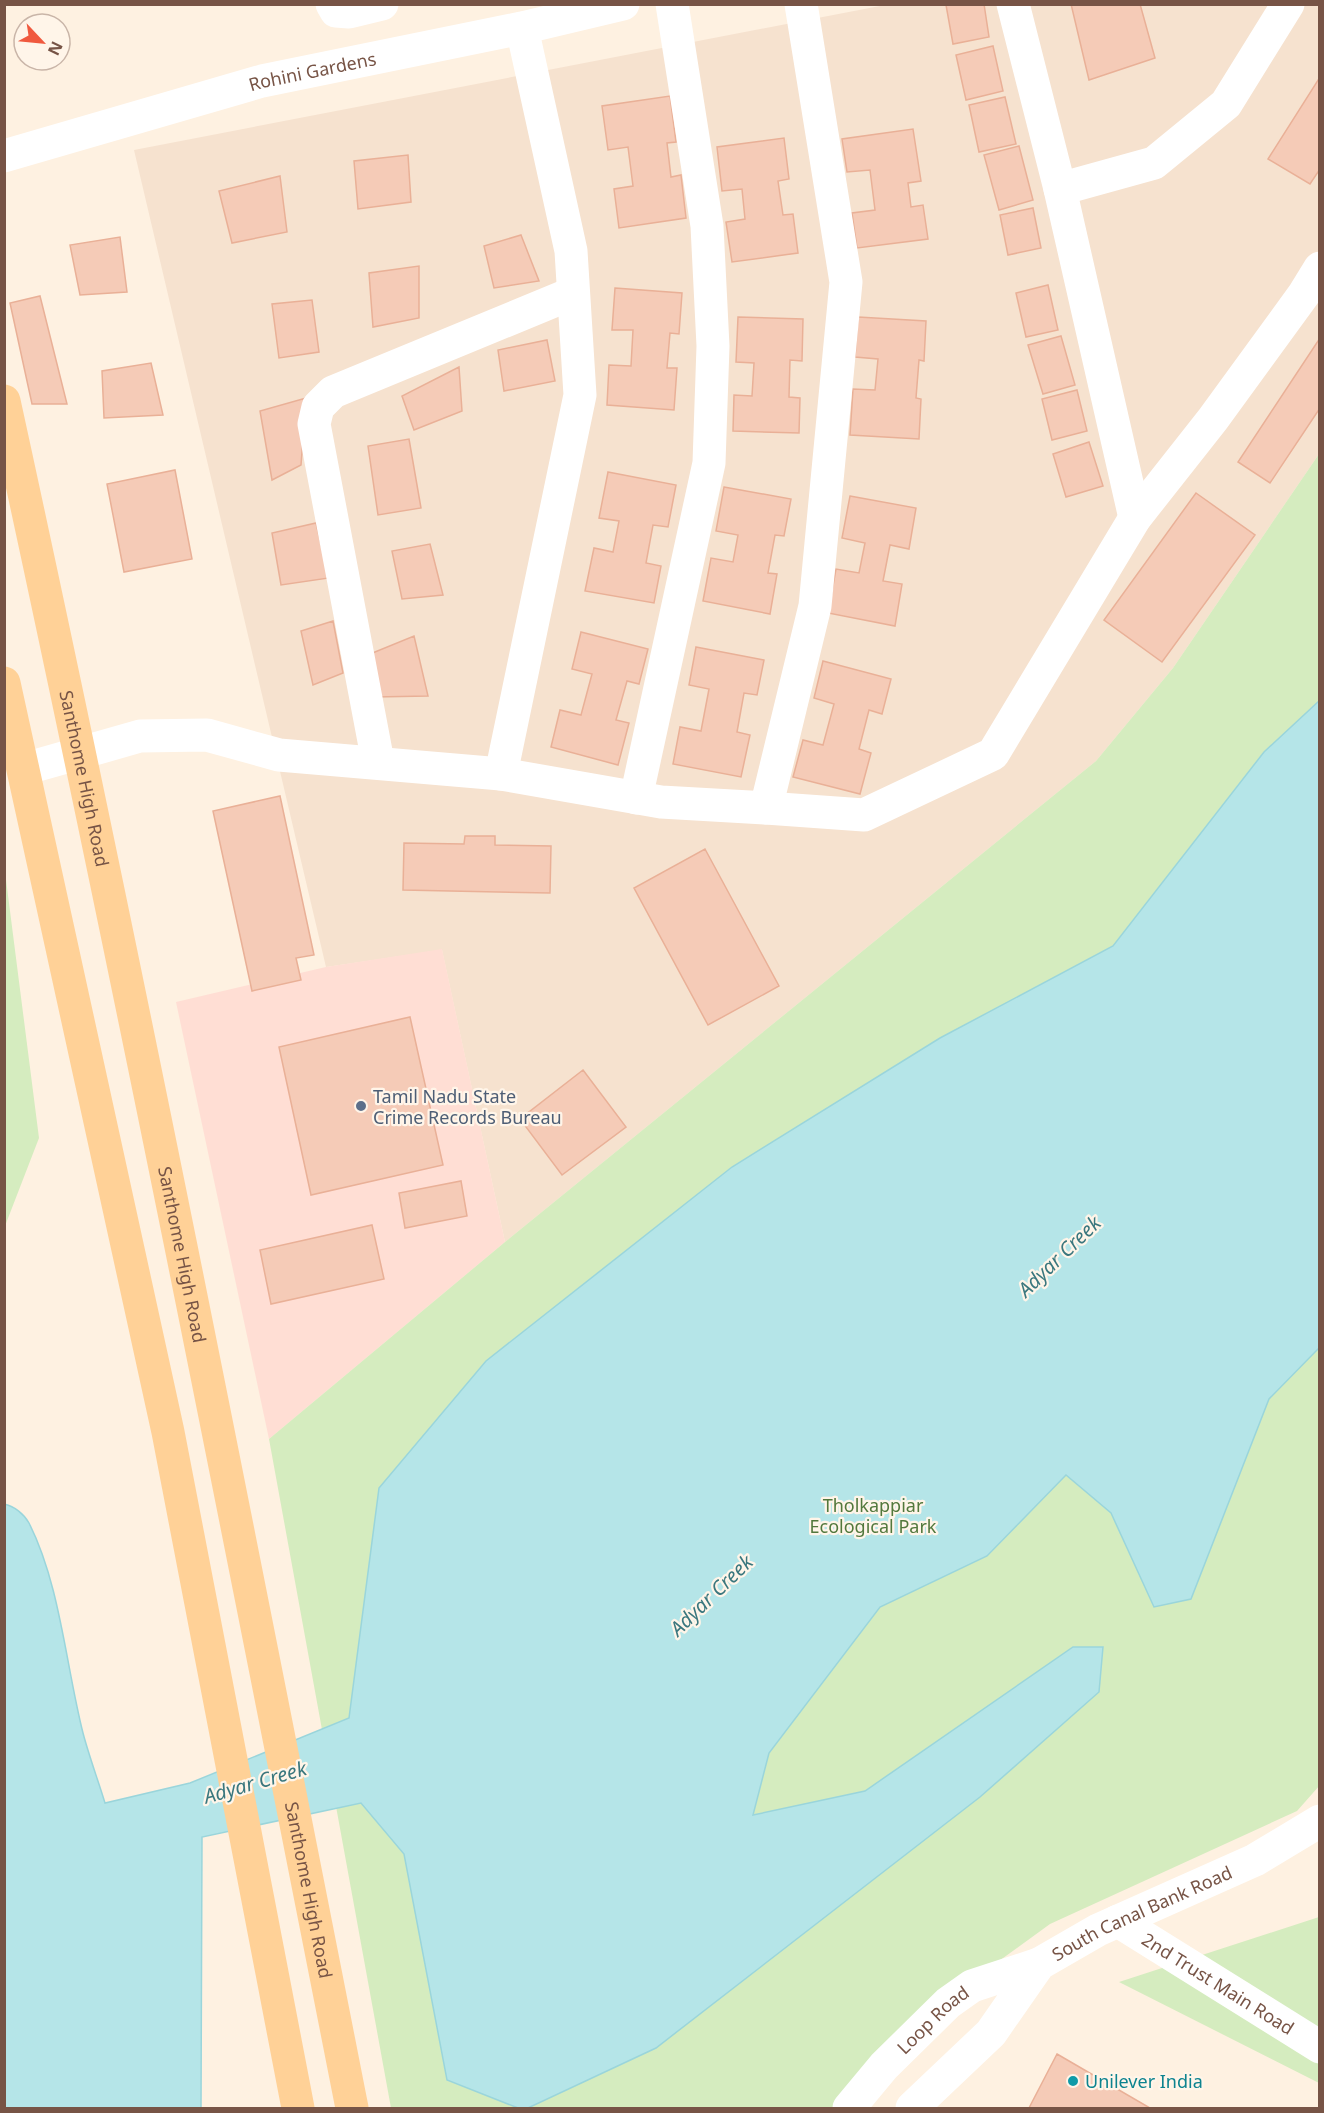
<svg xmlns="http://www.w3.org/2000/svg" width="1324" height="2113" viewBox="0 0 1324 2113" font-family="'Noto Sans',sans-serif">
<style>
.residential{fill:#f6e2cf}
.commercial{fill:#ffded4}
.green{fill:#d5ecbf}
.water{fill:#b5e5e8;stroke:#9ad5db;stroke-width:1.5}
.building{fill:#f5cbb7;stroke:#e9b097;stroke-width:1.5}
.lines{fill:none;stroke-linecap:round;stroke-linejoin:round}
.street{stroke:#fff;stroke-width:33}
.secondary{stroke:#fff;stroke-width:33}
.primary{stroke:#ffd197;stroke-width:33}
.service-dot{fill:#5c6f8a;stroke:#fff5e9;stroke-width:2}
.culture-dot{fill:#0f9aa8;stroke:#fff5e9;stroke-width:2}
.labels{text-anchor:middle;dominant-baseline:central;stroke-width:4.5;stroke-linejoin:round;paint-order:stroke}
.street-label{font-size:18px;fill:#775446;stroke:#fff5e9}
.service-label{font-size:18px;fill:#4e5e75;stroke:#fff5e9;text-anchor:start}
.park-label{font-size:18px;fill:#52783c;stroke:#fff5e9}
.culture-label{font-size:18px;fill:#0d838f;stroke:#fff5e9;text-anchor:start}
.water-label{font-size:20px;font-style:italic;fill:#3a777e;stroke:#fff5e9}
</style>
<rect width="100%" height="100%" fill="#fef1e1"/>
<path class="residential" d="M885,5H1319V454L1173,668L1096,761L505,1242L442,950L326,967L134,150Z"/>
<path class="commercial" d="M442,949L505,1242L269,1439L176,1002L326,967Z"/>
<path class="green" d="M1319,454L1320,1785L1297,1811L1050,1924L912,2024L837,2108H391L269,1439L505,1242L1096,761L1173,668Z
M4,864L39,1138L5,1226H4Z
M1319,1917V2083L1119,1982Z"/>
<path class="water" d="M1319,701V1348L1269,1399L1191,1599L1154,1607L1111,1513L1066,1475L987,1556L880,1607L769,1753L753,1815L865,1791L1073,1647H1103L1099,1692L980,1797L656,2048L528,2108H518L447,2080L404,1854L361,1803L202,1837L201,2108H5L4,1504C14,1506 24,1514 29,1523C60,1584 66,1666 83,1733C89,1756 98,1780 105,1803L190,1783L349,1718L379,1488L486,1361L732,1167L940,1038L1113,946L1264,752Z"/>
<path class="building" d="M984,4L989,37L953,44L946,5Z
M1071,4H1140L1155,58L1089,80Z
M993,46L1003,91L966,100L956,55Z
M1320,77V169L1310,184L1268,159Z
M670,96L676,142L667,143L671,177L681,175L686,218L619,228L614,189L633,186L628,147L608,150L602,106Z
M1005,97L1016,144L979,152L969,105Z
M913,129L921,181L908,183L911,207L923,205L928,239L857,248L852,213L875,210L870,170L847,172L842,139Z
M784,138L789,179L778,181L783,215L793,214L798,253L732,262L726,222L745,219L742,189L722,191L717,147Z
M1019,146L1033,200L999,210L984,155Z
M408,155L411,202L358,209L354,161Z
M280,176L287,232L232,243L219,191Z
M1033,208L1041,248L1008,255L1000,215Z
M521,235L539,281L494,288L484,246Z
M120,237L127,292L80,295L70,245Z
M419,266V318L373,327L369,273Z
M1048,285L1058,330L1026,337L1016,293Z
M615,288L682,293L679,334L670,333L667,368H677L674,410L607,405L609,365L631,366L633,330H612Z
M40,296L67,404H32L10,303Z
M312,300L319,352L279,358L272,304Z
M738,317L803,319L802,361L790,360L789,397L800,398L799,433L733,431L734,395L752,396L754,363L736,362Z
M858,317L926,321L924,361L919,360L916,398L921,399L919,439L850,435L853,389L875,390L878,359L855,357Z
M1061,336L1075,385L1043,394L1028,345Z
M1320,338V408L1270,483L1238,462Z
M547,340L555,381L504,391L498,350Z
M151,363L163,415L104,418L102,371Z
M459,367L462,411L414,430L402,396Z
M1077,390L1087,431L1052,440L1042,399Z
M306,398L301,465L272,480L260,411Z
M409,439L421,508L378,515L368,446Z
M1089,442L1103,486L1066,497L1053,454Z
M175,470L192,559L124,572L107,484Z
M608,472L676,485L668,527L653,525L646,563L661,566L654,603L585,591L594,548L613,552L619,521L599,518Z
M724,487L791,499L784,536L775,535L768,573L777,574L770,614L703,601L711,558L733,562L738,535L716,531Z
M1196,493L1255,535L1162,662L1104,620Z
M850,496L916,508L909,549L890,545L883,581L902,584L895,626L828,613L836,569L859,573L865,543L842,538Z
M316,523L329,578L281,585L272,533Z
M430,544L443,595L402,599L392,551Z
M333,621L343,673L313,685L301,631Z
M581,632L648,649L639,684L627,681L616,720L629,723L618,765L551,747L560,710L581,715L592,674L572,669Z
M414,636L428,696L374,697L370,654Z
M696,647L764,660L757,695L744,693L737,732L750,735L741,777L673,764L680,727L701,731L709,689L689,685Z
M823,661L891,679L882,714L869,710L859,749L871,753L860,794L793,777L803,740L823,745L834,704L814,698Z
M280,796L314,955L296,958L301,980L252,991L213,811Z
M465,836H495V845L551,846L550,893L403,890L404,843L464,844Z
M705,849L779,986L708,1025L634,888Z
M410,1017L443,1165L311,1195L279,1047Z
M583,1070L626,1127L562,1175L520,1119Z
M461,1181L467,1216L405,1228L399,1193Z
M372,1225L384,1279L271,1304L260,1250Z
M1057,2054L1150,2108H1029Z"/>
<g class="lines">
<g class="street">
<path d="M332,4L336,11L349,12L382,4"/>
<path d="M1013,4L1060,189L1135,518"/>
<path id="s1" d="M4,156L262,81L522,28L623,4"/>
<path d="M1060,189L1154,163L1226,104L1288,4"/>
<path d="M378,762L314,424L318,407L333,392L573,293"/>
<path d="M24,769L140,736L207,735L279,755L501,774L661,802L766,808L815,606L846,282L801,4"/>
<path d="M501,774L580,395L571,251L522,28"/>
<path d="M636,798L709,463L713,346L707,226L672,4"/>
<path d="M766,808L864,815L993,754L1135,518L1213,419L1304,294L1320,268"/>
<path id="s2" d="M1118,1921L1320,2047"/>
</g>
<g class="secondary">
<path id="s3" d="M849,2108L884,2066L948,2003L972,1986L1039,1964"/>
<path id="s4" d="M912,2108L991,2033L1039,1964L1098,1930L1255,1860L1320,1821"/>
</g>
<g class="primary">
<path id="s5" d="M4,401C128,969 240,1539 352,2108"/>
<path d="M4,683L168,1432L298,2108"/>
</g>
</g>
<circle class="service-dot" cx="361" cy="1106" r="6"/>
<circle class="culture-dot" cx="1073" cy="2081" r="6"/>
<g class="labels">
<g class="street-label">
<text stroke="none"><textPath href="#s1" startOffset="320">Rohini Gardens</textPath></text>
<text stroke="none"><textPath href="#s5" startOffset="386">Santhome High Road</textPath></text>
<text stroke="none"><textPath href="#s5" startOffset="872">Santhome High Road</textPath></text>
<text stroke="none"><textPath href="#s5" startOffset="1520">Santhome High Road</textPath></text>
<text stroke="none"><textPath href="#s4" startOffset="308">South Canal Bank Road</textPath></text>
<text stroke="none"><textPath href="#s2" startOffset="118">2nd Trust Main Road</textPath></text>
<text stroke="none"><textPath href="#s3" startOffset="122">Loop Road</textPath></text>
</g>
<g class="service-label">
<text x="373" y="1096">Tamil Nadu State<tspan x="373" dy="21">Crime Records Bureau</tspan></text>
</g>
<g class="park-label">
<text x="873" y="1505">Tholkappiar<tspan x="873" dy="21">Ecological Park</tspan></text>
</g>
<g class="culture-label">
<text x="1085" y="2081">Unilever India</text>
</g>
<g class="water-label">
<text transform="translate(1059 1256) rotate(-44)">Adyar Creek</text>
<text transform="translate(711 1595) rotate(-44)">Adyar Creek</text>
<text transform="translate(255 1782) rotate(-16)">Adyar Creek</text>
</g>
</g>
<rect width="1324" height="2113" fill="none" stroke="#775446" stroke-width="12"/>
<g transform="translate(42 42) rotate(116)"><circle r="28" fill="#fff5e9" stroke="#c9b5a8" stroke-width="1.5"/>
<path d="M0-4.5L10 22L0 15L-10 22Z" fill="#f0593e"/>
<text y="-9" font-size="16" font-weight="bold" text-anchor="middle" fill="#775446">N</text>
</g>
</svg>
